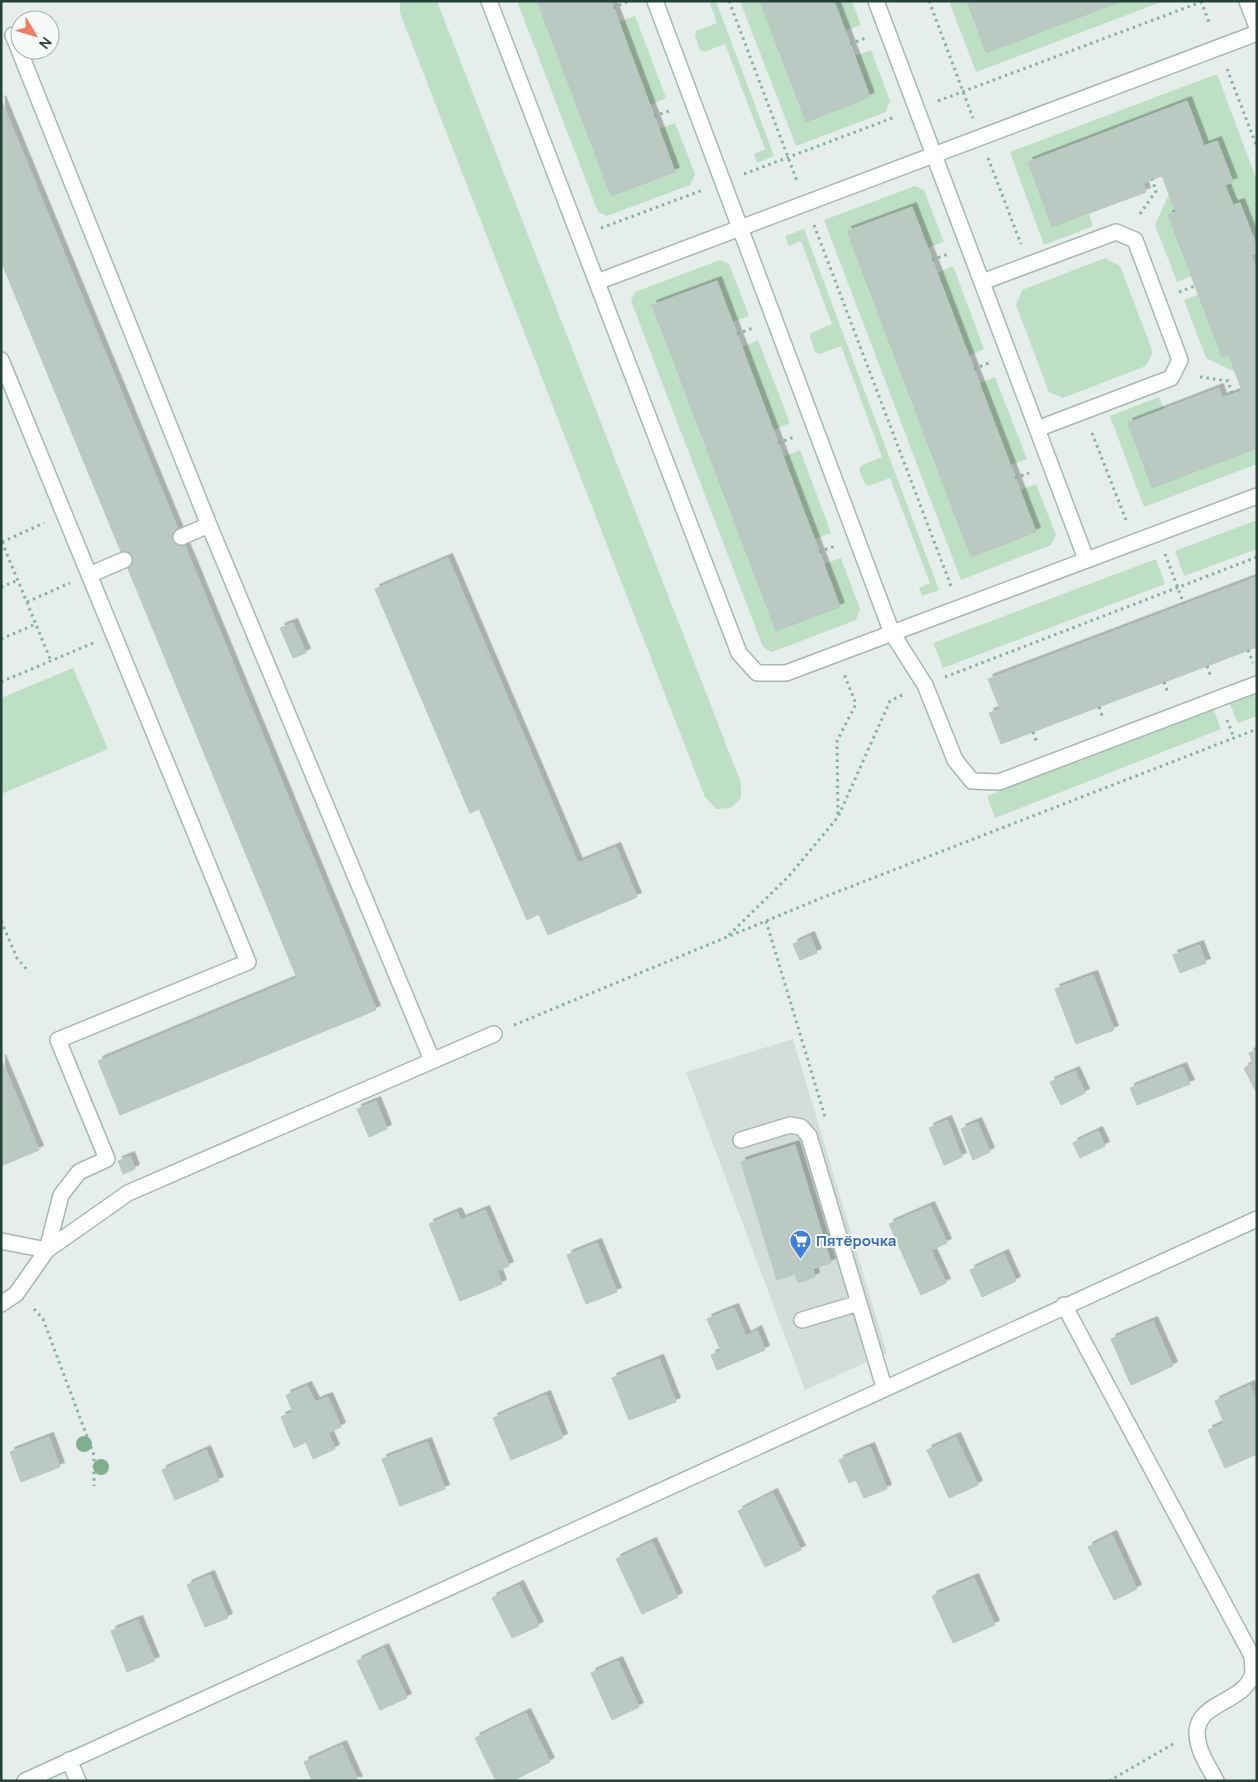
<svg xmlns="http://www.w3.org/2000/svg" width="1258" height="1782" viewBox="0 0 1258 1782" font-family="Manrope,sans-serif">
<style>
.built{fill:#d3ded8}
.green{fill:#bde0c5}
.building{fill:#bac9c2;stroke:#b7c8c0;filter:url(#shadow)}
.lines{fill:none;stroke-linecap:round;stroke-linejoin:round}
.service-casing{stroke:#a7b7b1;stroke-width:18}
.minor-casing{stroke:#a7b7b1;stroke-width:18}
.secondary-casing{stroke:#a3bab1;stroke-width:18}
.path{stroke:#84b2a2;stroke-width:3;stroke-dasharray:2.5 4;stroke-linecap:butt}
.service{stroke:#fff;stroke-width:15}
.minor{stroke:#fff;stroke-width:15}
.secondary{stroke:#fff;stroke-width:15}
.tree{fill:#7fae90}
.labels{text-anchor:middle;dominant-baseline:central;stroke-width:4;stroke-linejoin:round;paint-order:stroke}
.shop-label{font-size:15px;font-weight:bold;fill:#366cbe;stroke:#f6faf8;text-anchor:start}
</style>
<defs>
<filter id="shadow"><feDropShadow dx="4.5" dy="-4.5" stdDeviation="0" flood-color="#0004"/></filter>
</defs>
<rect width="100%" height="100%" fill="#e5eeea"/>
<path class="built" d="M793,1039L887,1353L805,1390L686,1072Z"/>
<path class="green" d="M400,1H437L741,783V798L731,808L716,809L705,797L400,13Z
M517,1H537L611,196L675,172L659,129L675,123L695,174L690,185L607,216L598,212Z
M709,1H716L774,156L757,163L754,154L765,149L725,44L704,52L700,50L695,36L696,31L717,23Z
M740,1H760L806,122L870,97L855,56L871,50L890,101L886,112L796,146Z
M834,1H852L861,25L845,31Z
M949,1H967L987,53L1122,1H1164L976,72Z
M635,16L666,98L650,105L618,22Z
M1217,74L1257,181V247L1240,203L1233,205L1225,185L1233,181L1217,141L1204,146L1187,101L1028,162L1052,227L1089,214L1093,226L1044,245L1010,152Z
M915,186L924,190L944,242L927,248L911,207L848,231L971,557L1035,532L1020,490L1036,484L1056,535L1051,545L961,580L824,220Z
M1169,194L1176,212L1168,216L1191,276L1177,282L1155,225Z
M804,229L939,590L922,596L919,588L930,583L890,478L869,486L865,484L859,469L862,465L882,457L841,346L819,354L815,352L810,337L811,333L832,324L801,241L789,246L785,236Z
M1105,258L1120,266L1153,352L1146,366L1063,398L1049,392L1016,305L1022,290Z
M720,260L729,264L749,316L732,322L717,281L652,306L776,631L840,607L824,564L841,558L860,609L856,620L772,652L763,647L631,301L635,292Z
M953,266L984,349L969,356L937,273Z
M1198,295L1222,357L1229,355L1235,372L1206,358L1184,300Z
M758,340L790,423L773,430L742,347Z
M995,377L1027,459L1010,465L979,383Z
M1159,397L1164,409L1128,423L1152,488L1257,448V464L1144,507L1110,416Z
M800,450L831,533L815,539L783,457Z
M1257,520V549L1184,576L1175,551Z
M1156,559L1165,584L943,668L933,643Z
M73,668L108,749L1,794V698Z
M1257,691V716L1238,723L1229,702Z
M1213,708L1221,729L995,818L987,796Z"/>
<path class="building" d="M537,1H611L675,172L611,196Z
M760,1H834L870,97L806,122Z
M967,1H1122L986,53Z
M1,100L376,1010L120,1115L98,1061L297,978L1,261Z
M1187,101L1204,146L1217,141L1233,182L1225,185L1233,205L1240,203L1257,247V253L1251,255L1257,271V448L1152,488L1128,423L1219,388L1222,398L1242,391L1229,355L1222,357L1168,215L1176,212L1162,176L1143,183L1146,192L1052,227L1028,162Z
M912,207L1036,532L971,557L847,231Z
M717,281L840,607L776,631L652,305Z
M448,558L578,863L616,847L637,897L548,935L539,914L527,920L479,809L470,813L375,589Z
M1257,577V647L1001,744L989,713L1000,709L988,679Z
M293,623L306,653L293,658L280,628Z
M810,936L817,953L800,960L793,944Z
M1199,945L1206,963L1180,973L1173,955Z
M1093,975L1114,1030L1076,1044L1055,989Z
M1257,1050V1090H1255L1244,1068L1253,1063L1249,1053Z
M1,1059L39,1150L1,1166Z
M1182,1067L1190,1084L1137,1105L1130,1088Z
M1075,1071L1085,1093L1061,1105L1050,1082Z
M376,1101L387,1129L369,1137L357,1109Z
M947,1120L962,1157L944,1165L929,1128Z
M977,1122L990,1152L973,1160L961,1129Z
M1098,1131L1105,1146L1080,1158L1073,1143Z
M795,1145L831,1263L813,1269L815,1277L798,1283L795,1274L777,1280L741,1162Z
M130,1156L135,1169L123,1174L118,1161Z
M930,1206L947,1243L931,1250L946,1283L921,1295L889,1224Z
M485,1210L509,1266L497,1271L502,1284L460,1301L429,1224L457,1212L461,1220Z
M597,1243L617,1292L586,1304L567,1255Z
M1004,1254L1016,1281L982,1297L970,1270Z
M734,1308L746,1336L757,1330L765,1350L717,1370L711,1355L721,1351L707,1319Z
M1153,1321L1173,1366L1131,1385L1111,1339Z
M659,1359L676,1402L629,1420L612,1378Z
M1250,1385L1257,1401V1454L1225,1468L1208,1430L1224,1423L1215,1401Z
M307,1386L315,1402L328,1397L341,1427L328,1433L335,1449L313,1459L306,1442L294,1448L281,1417L293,1412L286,1395Z
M546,1395L563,1438L511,1460L493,1418Z
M49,1437L60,1467L21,1482L10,1452Z
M956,1437L978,1485L949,1498L927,1450Z
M427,1442L445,1489L400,1506L382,1459Z
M870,1447L887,1489L864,1498L856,1480L849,1483L839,1460Z
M206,1450L219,1481L175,1500L162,1470Z
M773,1493L801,1550L765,1567L738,1511Z
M1112,1535L1137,1589L1114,1600L1088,1547Z
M652,1542L678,1597L642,1614L616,1559Z
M210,1575L228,1618L205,1627L187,1585Z
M974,1578L995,1625L953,1643L932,1596Z
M519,1585L539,1626L512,1638L492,1598Z
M138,1620L155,1661L127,1672L111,1631Z
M384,1648L407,1698L380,1710L357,1661Z
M618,1661L639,1707L612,1720L591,1673Z
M526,1713L550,1762L512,1781H496L475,1738Z
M342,1745L358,1781H312L304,1762Z"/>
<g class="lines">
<defs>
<path id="service" d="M489,1L739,653L757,673H786L1257,496
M655,1L892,633L925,685L955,760L972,781L999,782L1257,684
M876,1L1086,559
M1247,1L1257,27
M13,35L209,525L432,1060
M597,282L1257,33
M982,282L1116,232L1135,240L1180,360L1171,378L1037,429
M1,360L248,962L58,1040L107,1159L79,1172L61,1195L47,1250
M181,537L209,525
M89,575L124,560
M741,1140L790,1125L801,1127L809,1136L884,1387
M1,1241L47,1250L128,1193L494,1034
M802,1320L859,1303"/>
<path id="minor" d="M1,1304L16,1294L47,1250
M1064,1305L1252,1656C1252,1662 1254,1671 1252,1676C1240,1707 1186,1701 1199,1746C1202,1758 1211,1770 1216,1781
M69,1760L78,1781"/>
<path id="secondary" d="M25,1781L1257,1219"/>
</defs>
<use href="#service" class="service-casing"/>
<use href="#minor" class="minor-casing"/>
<use href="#secondary" class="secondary-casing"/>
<path class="path" d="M729,1L797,181
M929,1L973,118
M1201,1L1210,25
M613,8L629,1
M850,44L866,38
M1227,69L1257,147
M938,101L1201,2
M654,116L672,110
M988,158L1021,244
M744,174L895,117
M1140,214L1156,191L1152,179
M814,225L951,586
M601,228L703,190
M932,260L948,254
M1179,292L1195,286
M737,334L753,328
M974,369L989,363
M1200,377L1228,381L1232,394
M1092,433L1126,520
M778,443L794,437
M1015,478L1029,473
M2,542L51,661
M2,542L44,523
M819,552L835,546
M1165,554L1184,604
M1,587L18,580
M27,602L70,583
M1,639L36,624
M1248,650L1253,663
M1207,666L1211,677
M945,677L1257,557
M1,682L93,643
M1164,682L1168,693
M1099,707L1103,718
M1227,720L1234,738
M1033,732L1037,743
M838,814L837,741L856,704L844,674
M1,921L17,958L29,972
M766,921L825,1117
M729,935L789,876L838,817L890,701L904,694
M514,1025L824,897L1257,729
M34,1309L43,1319L94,1455V1486
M1109,1781L1175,1743"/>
<use href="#service" class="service"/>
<use href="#minor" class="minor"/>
<use href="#secondary" class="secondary"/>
</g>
<g class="tree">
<circle cx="84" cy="1444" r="8"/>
<circle cx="101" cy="1467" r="8"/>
</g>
<defs>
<symbol id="supermarket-pin" viewBox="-11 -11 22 30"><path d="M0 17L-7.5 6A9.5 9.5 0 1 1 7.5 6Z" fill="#3f7fe0" stroke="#f6faf8"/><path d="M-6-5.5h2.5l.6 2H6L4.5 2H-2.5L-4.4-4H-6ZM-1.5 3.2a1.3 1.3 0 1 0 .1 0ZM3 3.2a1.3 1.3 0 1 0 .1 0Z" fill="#fff"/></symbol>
</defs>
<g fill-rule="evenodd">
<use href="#supermarket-pin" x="788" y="1228" width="25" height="34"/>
</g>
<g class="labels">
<g class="shop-label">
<text x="816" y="1240">Пятёрочка</text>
</g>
</g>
<rect width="1258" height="1782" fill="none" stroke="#234138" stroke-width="5"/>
<g transform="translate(35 35) rotate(128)"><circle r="24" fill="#f6faf8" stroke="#a2b0ab"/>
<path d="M0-4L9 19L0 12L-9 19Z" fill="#f57b5c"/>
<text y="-8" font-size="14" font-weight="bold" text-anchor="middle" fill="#234138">N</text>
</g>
</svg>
